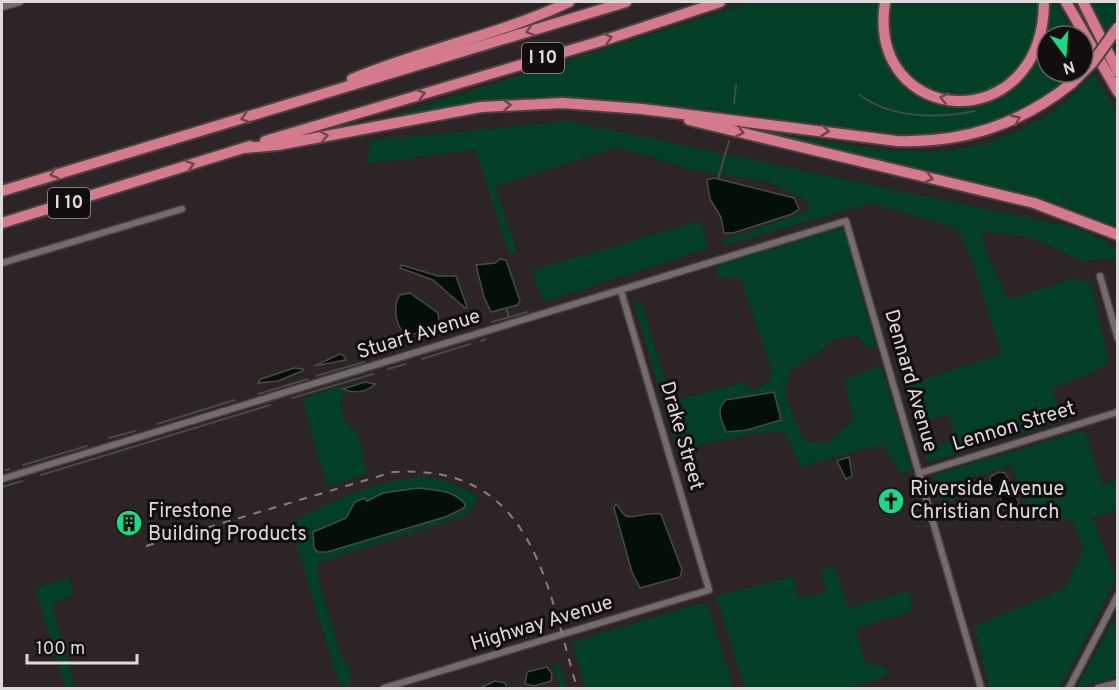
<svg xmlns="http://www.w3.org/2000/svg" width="1119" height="690" viewBox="0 0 1119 690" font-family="Overpass,sans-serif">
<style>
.green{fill:#033f25;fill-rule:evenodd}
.water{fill:#030f07;stroke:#454c46;stroke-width:1.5}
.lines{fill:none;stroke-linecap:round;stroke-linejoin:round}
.stream{stroke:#454c46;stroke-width:2}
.minor-casing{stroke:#494243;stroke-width:9}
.motorway-casing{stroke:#494243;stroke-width:14}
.minor{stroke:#756b6c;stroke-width:6}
.motorway{stroke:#d57a8c;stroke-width:10}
.rail{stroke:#857e7f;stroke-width:2;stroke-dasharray:8 8;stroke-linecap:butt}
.motorway-bridge-casing{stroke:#494243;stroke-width:14;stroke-linecap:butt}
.motorway-bridge{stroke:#d57a8c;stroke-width:10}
.oneway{stroke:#74444e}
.labels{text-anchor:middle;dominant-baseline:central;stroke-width:6;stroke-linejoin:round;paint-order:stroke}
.shield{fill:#120e0f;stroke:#a29c9d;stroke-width:1.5}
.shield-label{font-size:18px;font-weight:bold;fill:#dfd9da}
.street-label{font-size:20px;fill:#dfd9da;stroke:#120e0f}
.poi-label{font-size:20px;fill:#dfd9da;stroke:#120e0f;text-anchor:start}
</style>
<rect width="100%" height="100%" fill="#2c2425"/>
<path class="green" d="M752,2H880C873,36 884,65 912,86C918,90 924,96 930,99C940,105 955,106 966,105C1020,101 1049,52 1049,2H1056L1074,36H1047V72H1074C1030,117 964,135 903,134L649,103L583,98L487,101L388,117Z
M888,2H1038C1038,22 1036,51 1022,67C989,104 927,106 900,62C897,57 890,49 889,43C886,30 888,14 888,2Z
M1088,2H1117V15L1104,37Z
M1094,74L1117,112V232L757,132V129C858,146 957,176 1049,113C1066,102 1079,87 1094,74Z
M569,121L1082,229L1117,248V264L1109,258L1083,262L1033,238L982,231L987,255L1008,299L1074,278L1091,285L1109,361L1098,370L1052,388L1062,421L929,462L924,449L956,439L949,414L916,424L905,385L1001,354L972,260L956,228L872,203L721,246L723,240L808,211V201L769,182L690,169L618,147L495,186L518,254H509L475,149L366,164L371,140Z
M695,222L701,223L708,248L544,302L532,270Z
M843,227L876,346L870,349L855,335L827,341V347L789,371L785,395L804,441L827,443L853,420L844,379L881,365L913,471L900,473L882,444L801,467L784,431L752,434L677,450L634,304L640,299L672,401L744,382L752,391L770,380L771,369L740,278H717L715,266ZM763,396L776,423L726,432C714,394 729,396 763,396Z
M339,386L344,391L340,404L346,424L357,431L367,474L327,486L302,399Z
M1084,430L1102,484L1117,480V510L1092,518L1116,579L1060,688H989L974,626L1065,588L1084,548L1071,520H1052L1028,508L1011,465L954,483L952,504L944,514L932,475Z
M433,477L477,494L478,498L467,515L317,563L318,580L342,658C351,665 351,675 350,685L344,687L339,684L293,534L294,521C337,498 382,477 433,477ZM418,488L451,493L465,504L464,508L445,517L328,552L314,548L313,532L346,518L355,503L363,498L366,501L383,493Z
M834,566L848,608L909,591L912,611L855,628L866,663L886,667L887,676L850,688H744L716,596L793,576L799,598L826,592L821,570Z
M70,577L73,595L52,604L75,688H66L34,588Z
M701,603L708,605L733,688H585L572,642Z
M1117,613V676L1080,688L1078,683Z
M553,663L559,664L567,688H560Z"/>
<path class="water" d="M714,178L794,198L799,209L792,214L733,233H724L721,217L710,199L707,180Z
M500,259L506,260L520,301L517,305L491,312L484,297L476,265L495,263Z
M401,265L438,276H456L467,307L465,308L433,280L400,268Z
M410,293L438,313L439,323C432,327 420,334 412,334C395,335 392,305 400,295Z
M340,354L343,355L346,360L314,366Z
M294,368L303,369L302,371L278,381L258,383L261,379Z
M365,382L375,384C368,392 352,394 343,389Z
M774,392L781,420L747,430L726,432C722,421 715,409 726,400Z
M849,457L852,476L846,479L837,461Z
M999,472L1005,473L1019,503L1014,509C1004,506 989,487 990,477Z
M418,488C436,490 453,490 465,504L464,508L445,517L327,552H318L314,548L313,532L346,518L355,502L364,498L367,501L383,493Z
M616,504C619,507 622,514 626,516C632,519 651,511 661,514L682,570L680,577L640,588L632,572L614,508Z
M547,667L552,674L551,681L534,686L525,684L527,672Z
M495,681L505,683L507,688H480Z"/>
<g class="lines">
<path class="stream" d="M860,95C890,118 938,119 974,111
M734,103L736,85
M757,129L796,134
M718,179L729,141
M506,308L509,317
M492,322L527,312
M481,341L486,339
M422,359L470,344
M388,369L406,364
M316,376L364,362
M258,394L308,379
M292,398L373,374
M157,424L235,400
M109,438L135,431
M23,465L87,446
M6,470L9,469
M41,475L270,405
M2,487L22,481"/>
<defs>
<path id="minor" d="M2,7L20,2
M2,263L182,209
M1100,276L1118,339
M920,473L1118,412
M2,479L846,221L981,688
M384,688L709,590L621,291
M1069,688L1118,595
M1098,688L1118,683"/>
<path id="motorway" d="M885,2C866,128 1043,140 1044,2
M1066,2L1118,92
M1083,2L1118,72
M352,79C423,49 500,35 569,2
M689,120L1034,203L1118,235
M265,141L608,39L720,2
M245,148L278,145L481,107L563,103L642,109L897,141C964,143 1019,125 1072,83
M2,191L626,2
M2,223L250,146"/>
</defs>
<use href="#minor" class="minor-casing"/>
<use href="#motorway" class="motorway-casing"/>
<use href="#minor" class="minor"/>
<use href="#motorway" class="motorway"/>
<path class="rail" d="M146,546L393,472C533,463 546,583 577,688"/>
<defs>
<path id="motorway-bridge" d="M1072,83L1093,62L1118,27"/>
</defs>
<use href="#motorway-bridge" class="motorway-bridge-casing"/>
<use href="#motorway-bridge" class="motorway-bridge"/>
</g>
<defs><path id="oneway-chevron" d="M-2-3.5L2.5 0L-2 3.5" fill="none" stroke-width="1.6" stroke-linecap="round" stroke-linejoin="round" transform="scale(1.5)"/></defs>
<g class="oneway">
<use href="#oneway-chevron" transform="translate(530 31) rotate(163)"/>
<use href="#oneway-chevron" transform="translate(608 38) rotate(-17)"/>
<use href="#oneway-chevron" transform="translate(421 94) rotate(-16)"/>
<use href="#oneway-chevron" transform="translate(944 98) rotate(-167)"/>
<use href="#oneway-chevron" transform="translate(507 105) rotate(-4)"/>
<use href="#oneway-chevron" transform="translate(245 118) rotate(164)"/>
<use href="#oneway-chevron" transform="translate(1016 119) rotate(-25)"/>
<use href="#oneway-chevron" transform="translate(825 131) rotate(7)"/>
<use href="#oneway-chevron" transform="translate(740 132) rotate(14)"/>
<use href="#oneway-chevron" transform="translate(324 136) rotate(-11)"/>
<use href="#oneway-chevron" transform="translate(190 165) rotate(-17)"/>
<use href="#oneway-chevron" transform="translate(54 174) rotate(162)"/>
<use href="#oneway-chevron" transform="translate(929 178) rotate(14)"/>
</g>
<defs>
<symbol id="church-disc" viewBox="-11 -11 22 22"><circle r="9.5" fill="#16d989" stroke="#120e0f"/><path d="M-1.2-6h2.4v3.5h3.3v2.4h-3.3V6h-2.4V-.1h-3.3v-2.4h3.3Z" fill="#111"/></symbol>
<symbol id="building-disc" viewBox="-11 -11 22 22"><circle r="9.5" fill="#16d989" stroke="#120e0f"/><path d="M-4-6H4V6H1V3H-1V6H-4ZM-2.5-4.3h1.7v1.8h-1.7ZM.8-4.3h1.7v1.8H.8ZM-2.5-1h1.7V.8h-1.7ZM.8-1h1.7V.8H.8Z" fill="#111"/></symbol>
</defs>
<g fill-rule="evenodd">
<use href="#church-disc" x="876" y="486" width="30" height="30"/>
<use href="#building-disc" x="114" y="508" width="30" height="30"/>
</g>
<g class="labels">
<g class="shield">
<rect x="522" y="43" width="42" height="30" rx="4.5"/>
<rect x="48" y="188" width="42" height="30" rx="4.5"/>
</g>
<g class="shield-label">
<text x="543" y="58">I 10</text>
<text x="69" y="203">I 10</text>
</g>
<g class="street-label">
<text transform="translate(419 335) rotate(-17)">Stuart Avenue</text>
<text transform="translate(910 381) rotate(74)">Dennard Avenue</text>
<text transform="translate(1014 427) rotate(-17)">Lennon Street</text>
<text transform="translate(681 436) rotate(74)">Drake Street</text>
<text transform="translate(542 624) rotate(-17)">Highway Avenue</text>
</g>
<g class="poi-label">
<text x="910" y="490">Riverside Avenue<tspan x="910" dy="23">Christian Church</tspan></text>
<text x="148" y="512">Firestone<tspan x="148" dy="23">Building Products</tspan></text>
</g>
</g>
<rect width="1119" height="690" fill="none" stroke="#dfd9da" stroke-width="6"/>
<g transform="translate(1065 54) rotate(164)"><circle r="28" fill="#120e0f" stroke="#645f60" stroke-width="1.5"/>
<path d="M0-4.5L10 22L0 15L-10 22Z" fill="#16d989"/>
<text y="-9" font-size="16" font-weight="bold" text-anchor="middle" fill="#dfd9da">N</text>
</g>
<path d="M27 654v9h110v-9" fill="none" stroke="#dfd9da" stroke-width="3"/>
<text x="36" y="654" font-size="18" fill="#dfd9da" stroke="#120e0f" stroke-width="4.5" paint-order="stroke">100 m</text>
</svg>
